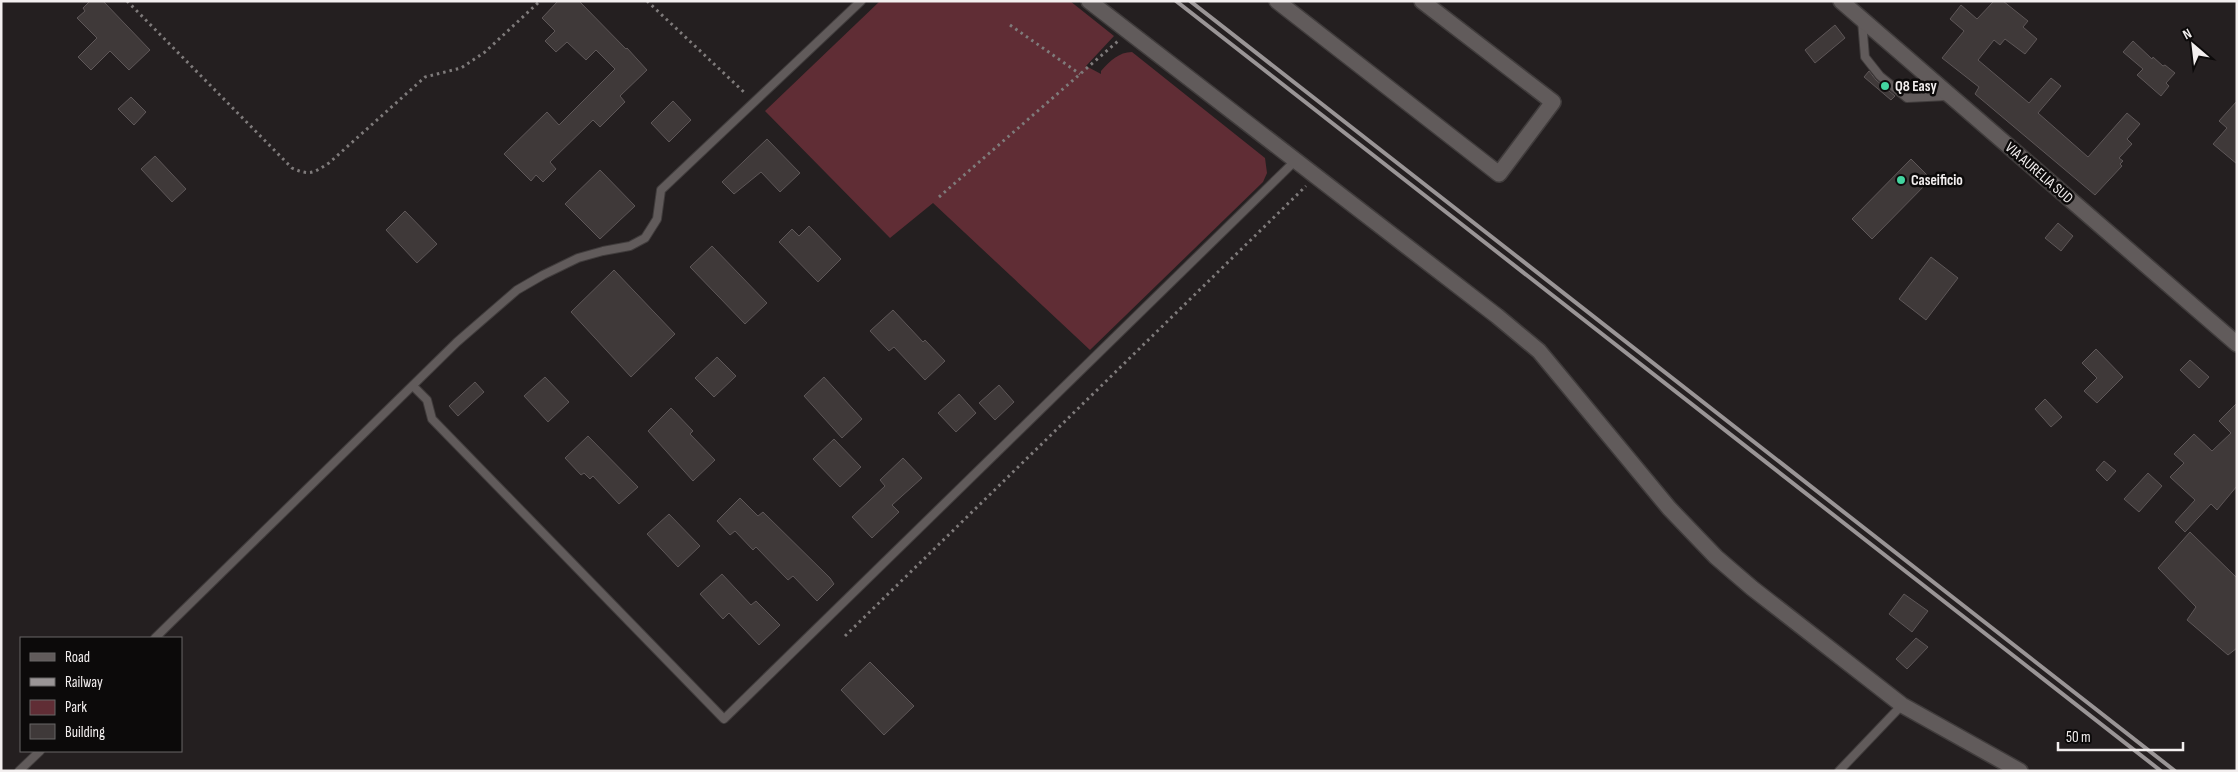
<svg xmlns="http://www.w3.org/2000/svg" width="2238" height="772" viewBox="0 0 2238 772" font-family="'Sofia Sans Condensed',sans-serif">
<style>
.green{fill:#602d35}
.building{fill:#3f3939;stroke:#5e5758}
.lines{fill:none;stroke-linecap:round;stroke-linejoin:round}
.service-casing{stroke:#403c3c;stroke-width:10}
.minor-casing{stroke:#403c3c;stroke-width:18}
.secondary-casing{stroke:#403c3c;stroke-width:18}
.path{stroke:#7f7b7b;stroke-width:3;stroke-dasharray:2.5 4;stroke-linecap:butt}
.service{stroke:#615b5b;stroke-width:8}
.minor{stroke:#615b5b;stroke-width:15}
.secondary{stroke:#615b5b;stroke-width:15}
.rail{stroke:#9a9596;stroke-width:4}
.poi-dot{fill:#43d4a0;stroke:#0c0a0a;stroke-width:2}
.labels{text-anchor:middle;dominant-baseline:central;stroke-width:5;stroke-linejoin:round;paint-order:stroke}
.poi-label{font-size:15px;font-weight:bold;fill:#f3efef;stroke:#0c0a0a;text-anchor:start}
.street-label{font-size:15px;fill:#f3efef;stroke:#0c0a0a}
</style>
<rect width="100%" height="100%" fill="#241f20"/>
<path class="green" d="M880,1H1070L1114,36L1086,66L1101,74V71C1110,61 1119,52 1132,52L1265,158L1267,173L1263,182L1090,350L933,203L890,238L765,111Z"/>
<path class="building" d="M90,1H103L150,50L129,70L110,51L91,70L78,57L97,38L77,18L85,11L83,8Z
M558,1H579L626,49L627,48L647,70L620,96L625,102L600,127L593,120L550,162L556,169L543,182L536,175L531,181L504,154L547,112L559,125L615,69L596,50L586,60L567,42L556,52L545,41L555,31L542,18Z
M1994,1H2003L2028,21L2023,27L2037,39L2025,54L2005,39L2000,45L1994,40L1978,60L2029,103L2051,78L2061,86L2038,113L2088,157L2127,113L2140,124L2127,139L2132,144L2119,158L2123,161L2120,164L2122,166L2095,195L1975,94L1979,87L1942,58L1964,31L1950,19L1961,5L1977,19Z
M1835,25L1845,38L1815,63L1805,50Z
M2133,41L2152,59L2153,57L2163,66L2165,65L2175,73L2166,83L2169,86L2161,96L2137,75L2143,69L2123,52Z
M1869,71L1876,80L1895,96L1891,100L1864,77Z
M131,97L146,112L134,125L118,109Z
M673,101L691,120L669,142L651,123Z
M2237,101V164L2213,144L2227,128L2219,121Z
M767,139L800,173L780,192L761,172L734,194L722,182Z
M155,156L186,189L172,202L141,169Z
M1911,159L1931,179L1872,239L1852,219Z
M600,170L635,206L600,239L565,204Z
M405,211L437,244L417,263L386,230Z
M2058,223L2073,236L2061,251L2045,238Z
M809,226L841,259L818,282L779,242L792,229L799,236Z
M712,246L767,303L745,324L690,267Z
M1931,257L1958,278L1926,320L1899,299Z
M614,270L675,334L631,377L571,312Z
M893,310L923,342L925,340L945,361L925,380L894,347L889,351L870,331Z
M2096,349L2123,377L2097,403L2084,391L2097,378L2082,363Z
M717,357L736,376L714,397L695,378Z
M2190,360L2209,377L2199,388L2180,370Z
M545,377L569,402L548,422L524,396Z
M824,377L862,419L842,438L804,396Z
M475,382L484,392L458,416L449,406Z
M999,385L1014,402L995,420L979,403Z
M959,394L976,413L956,432L938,413Z
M2045,399L2062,417L2051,427L2035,409Z
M2237,403V486L2217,510L2211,504L2185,532L2175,522L2195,500L2170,477L2184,463L2174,454L2194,434L2212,451L2231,433L2219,421Z
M671,408L693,431L690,434L715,460L693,481L648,431Z
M588,436L638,487L619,504L593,476L590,479L584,473L581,475L565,458Z
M834,439L861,467L840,487L813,459Z
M903,458L922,478L892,505L899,512L872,538L852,517L885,486L880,480Z
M2104,461L2116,471L2107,481L2096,470Z
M2148,473L2162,486L2139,512L2124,499Z
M740,498L758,516L763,512L830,578L834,584L817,601L793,576L788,580L756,547L753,550L735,531L730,535L717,521Z
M669,514L700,546L678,567L647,534Z
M2190,532L2237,578V648L2228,655L2187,620L2196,607L2158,568Z
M722,574L751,605L756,601L780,625L759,645L729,613L723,619L700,594Z
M1904,594L1928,611L1912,632L1889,614Z
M1916,638L1928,647L1907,669L1896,659Z
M870,662L914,706L884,735L841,690Z"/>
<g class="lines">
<defs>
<path id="service" d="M1862,21L1865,57L1880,76L1907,98L1948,96
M413,386L427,400L432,419L724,719L1295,161
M155,638L457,342L517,290L543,275L578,258L603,251L630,246L645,238L657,219L661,190L861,1
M19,771L40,751
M1839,771L1902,705"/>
<path id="minor" d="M1089,1L1497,316L1539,351L1669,508L1716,557L1752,588L1902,705L2020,771
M1277,1L1499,174L1553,102L1422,1"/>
<path id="secondary" d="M1841,1L2237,344"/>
</defs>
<use href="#service" class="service-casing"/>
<use href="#minor" class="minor-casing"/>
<use href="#secondary" class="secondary-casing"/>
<path class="path" d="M127,1L292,168C310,176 313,173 329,163L425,77L461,68L485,52L540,1
M647,1L746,94
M1010,25L1080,74
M939,197L1118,41
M845,636L1306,186"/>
<use href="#service" class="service"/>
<use href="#minor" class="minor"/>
<use href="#secondary" class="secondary"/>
<path class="rail" d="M1176,1L2161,771
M1190,1L2175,771"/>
</g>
<g class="poi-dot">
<circle cx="1885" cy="86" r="5"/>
<circle cx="1901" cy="180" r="5"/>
</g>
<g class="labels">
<g class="poi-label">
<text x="1895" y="86">Q8 Easy</text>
<text x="1911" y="180">Caseificio</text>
</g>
<g class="street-label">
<text transform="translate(2039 173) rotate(41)">VIA AURELIA SUD</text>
</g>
</g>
<rect width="2238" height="772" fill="none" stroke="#f3efef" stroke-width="5"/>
<rect x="20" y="637" width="162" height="115" fill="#0c0a0a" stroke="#686666"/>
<rect x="30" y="653" width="25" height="8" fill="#615b5b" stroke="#686666"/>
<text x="65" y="662" font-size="15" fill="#f3efef">Road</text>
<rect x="30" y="678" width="25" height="8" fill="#9a9596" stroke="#686666"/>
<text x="65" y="687" font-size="15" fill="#f3efef">Railway</text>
<rect x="30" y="700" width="25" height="15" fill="#602d35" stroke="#686666"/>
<text x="65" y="712" font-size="15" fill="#f3efef">Park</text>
<rect x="30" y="724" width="25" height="15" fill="#3f3939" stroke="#686666"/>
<text x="65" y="737" font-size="15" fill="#f3efef">Building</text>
<g transform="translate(2193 45) rotate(332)" stroke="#0c0a0a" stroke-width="4" paint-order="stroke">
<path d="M0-4L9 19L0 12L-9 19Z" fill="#f3efef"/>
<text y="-8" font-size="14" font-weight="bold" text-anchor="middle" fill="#f3efef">N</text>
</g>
<path d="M2058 742v8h125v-8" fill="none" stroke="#f3efef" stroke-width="2.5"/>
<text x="2066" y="742" font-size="15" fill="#f3efef" stroke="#0c0a0a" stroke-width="4" paint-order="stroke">50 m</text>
</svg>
